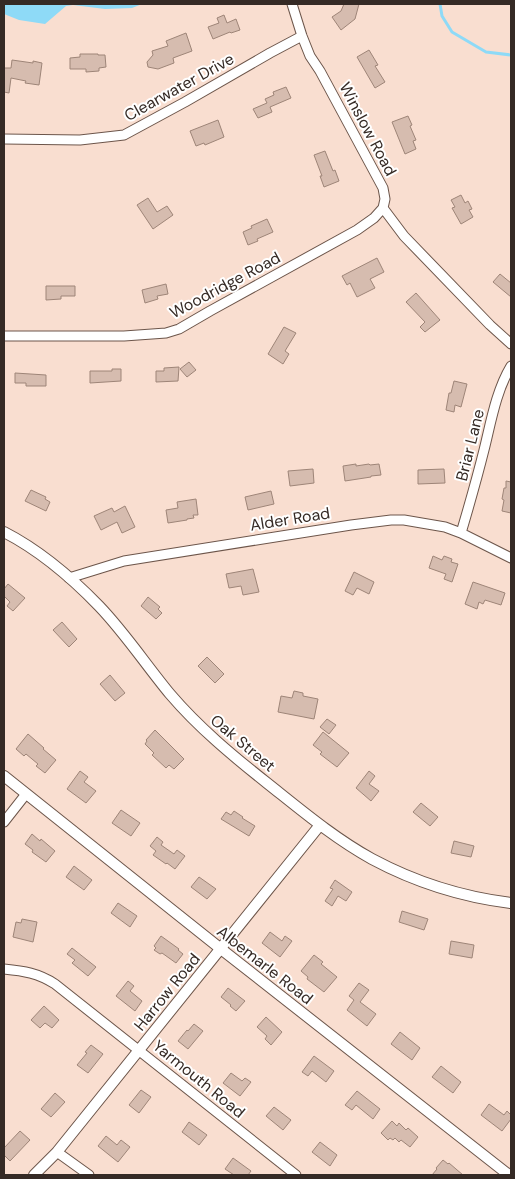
<svg xmlns="http://www.w3.org/2000/svg" width="515" height="1179" viewBox="0 0 515 1179" font-family="'DM Sans',sans-serif">
<style>
.water{fill:#8edaf7}
.lines{fill:none;stroke-linecap:round;stroke-linejoin:round}
.stream{stroke:#8edaf7;stroke-width:3}
.building{fill:#d6bcaf;stroke:#9e8578}
.minor-casing{stroke:#6c554a;stroke-width:11}
.tertiary-casing{stroke:#6c554a;stroke-width:12}
.minor{stroke:#fff;stroke-width:9}
.tertiary{stroke:#fff;stroke-width:10}
.labels{text-anchor:middle;dominant-baseline:central;stroke-width:4;stroke-linejoin:round;paint-order:stroke}
.street-label{font-size:16px;fill:#352a25;stroke:#fff}
</style>
<rect width="100%" height="100%" fill="#f9ded0"/>
<path class="water" d="M4,4H142L132,8L105,9L73,5L66,6L45,24L19,20L4,14Z"/>
<g class="lines">
<path class="stream" d="M440,4L442,16L452,32L486,52L511,55"/>
</g>
<path class="building" d="M344,4H359L355,19L341,30L332,17L341,11Z
M224,15L227,23L236,19L240,30L231,33L230,32L213,39L208,27L219,23L217,18Z
M186,33L192,51L173,58L174,63L158,69L148,67L147,62L153,55L152,51L168,46L166,41Z
M369,50L378,65L375,66L385,82L375,88L357,57Z
M80,54H98V55H105L106,67L99,68V71L86,72V69H70V58L80,57Z
M12,60L33,63V61L42,63L39,85L25,83L26,81L11,78L9,93L4,92V68H11Z
M286,87L291,98L270,107L272,112L258,118L253,109L267,103L265,99L274,95L273,92Z
M408,116L412,125L410,126L416,140L413,141L416,149L405,154L392,122Z
M218,120L224,137L205,145L204,143L196,146L190,131Z
M325,151L333,171L335,170L339,181L324,187L320,176H322L314,155Z
M461,195L465,203L468,201L472,209L469,210L473,217L461,224L452,208L455,207L451,200Z
M148,198L157,212L167,206L173,215L153,229L137,205Z
M267,219L273,232L257,239L258,241L248,245L243,232L252,228L251,226Z
M377,258L384,272L370,279L375,288L357,297L350,283L347,285L342,276Z
M500,274L511,283V297L493,282Z
M166,284L168,294L157,296L158,299L145,303L142,290Z
M46,286H75V296H61V299L46,300Z
M416,293L440,320L425,332L420,327L425,322L406,302Z
M284,327L296,333L285,351L289,354L283,364L268,354Z
M189,362L196,370L187,377L180,369Z
M179,367L178,381L156,382V371H164V368Z
M112,369H121V381L90,383V371H112Z
M15,373L46,375V386H26V383H15Z
M454,381L467,384L461,407L455,405L454,412L446,410L449,393H451Z
M356,464V466L369,464L370,465L379,464L381,475L371,476V477L345,481L343,466Z
M313,469L314,483L290,486L288,471Z
M444,469L445,483L418,484V470Z
M506,481L511,482V513L502,511L504,500L502,499L504,488H506Z
M31,490L46,497L45,499L50,502L46,511L25,501Z
M271,491L274,504L248,510L245,497Z
M196,499L198,515H193L194,518L187,519V520L168,523L166,510L178,508L177,502Z
M125,506L135,527L122,533L117,522L101,530L94,516L112,508L114,512Z
M433,556L442,560L444,556L452,559L451,562L458,564L452,582L444,579L446,574L429,568Z
M253,569L259,592L243,595L241,586L229,588L226,574Z
M354,572L374,582L369,594L357,588L353,595L345,591Z
M473,582L505,593L501,605L485,600L483,604L479,602L477,609L465,604Z
M8,584L25,598L13,611L7,606L10,602L4,596V589Z
M148,597L160,607L158,609L162,613L156,619L141,606Z
M62,622L77,639L69,647L53,630Z
M207,657L224,674L215,683L198,666Z
M110,675L125,693L115,701L100,684Z
M294,691L303,693V696L318,699L314,719L278,712L281,696L292,698Z
M327,719L336,725L329,734L320,727Z
M155,730L184,759L174,769L169,765L166,768L152,755L154,753L145,744L147,741L146,740Z
M323,732L349,753L337,767L320,754L322,752L313,745Z
M28,734L44,748L43,749L56,760L45,773L36,766L38,764L26,754L24,756L16,749Z
M80,771L88,777L84,782L96,791L86,803L67,789Z
M369,771L375,776L369,784L379,791L371,801L356,788Z
M421,803L438,817L430,826L413,812Z
M121,810L140,823L131,836L112,823Z
M234,811L243,817L242,818L255,826L249,836L221,819L226,812L231,815Z
M32,834L40,841L41,839L55,851L46,862L32,852L33,850L25,844Z
M157,837L163,842L161,845L174,854L177,850L185,856L175,869L167,863L166,864L153,855L156,851L150,846Z
M454,841L474,846L471,857L451,853Z
M74,866L92,880L84,890L66,877Z
M199,877L216,889L207,899L191,887Z
M335,880L352,892L346,901L338,896L332,906L325,901L333,889L330,888Z
M118,903L137,916L130,927L111,913Z
M402,911L428,919L424,930L399,922Z
M22,919L37,922L33,942L13,937L16,922L21,923Z
M270,932L282,941L285,936L292,941L280,957L262,943Z
M161,936L179,949L178,950L183,954L176,963L162,953L160,954L154,950L156,948L154,946Z
M451,941L474,945L472,958L449,954Z
M72,948L96,967L88,976L72,963L75,960L67,954Z
M314,955L323,962L321,964L337,977L324,992L307,979L308,977L301,971Z
M128,981L134,986L130,991L142,1001L135,1011L116,996Z
M359,983L369,990L360,1002L376,1014L367,1026L347,1010L354,1000L349,996Z
M228,988L245,1001L236,1011L230,1006L231,1005L221,997Z
M44,1006L59,1020L52,1028L45,1023L40,1028L31,1020Z
M266,1017L282,1032L271,1045L265,1039L267,1036L257,1027Z
M194,1024L203,1031L188,1049L178,1041L187,1030L188,1031Z
M400,1032L420,1048L412,1060L391,1044Z
M91,1045L103,1054L88,1073L77,1065L87,1053L85,1052Z
M314,1056L334,1071L326,1082L312,1071L308,1076L302,1072Z
M441,1066L461,1082L453,1093L432,1077Z
M231,1073L242,1081L245,1078L251,1082L240,1096L223,1083Z
M141,1090L151,1097L139,1113L129,1105Z
M357,1091L380,1109L373,1119L356,1105L352,1110L345,1105Z
M55,1093L65,1102L51,1117L41,1109Z
M489,1104L504,1115L507,1111L511,1115V1119L502,1131L481,1115Z
M274,1107L291,1120L283,1130L266,1116Z
M392,1121L397,1126L399,1123L406,1130L408,1128L418,1137L410,1147L401,1140L399,1142L395,1138L393,1140L390,1138L388,1140L381,1133Z
M189,1122L207,1135L199,1145L182,1132Z
M20,1131L30,1140L10,1161L4,1155V1148Z
M106,1136L117,1145L121,1140L130,1147L118,1162L98,1146Z
M320,1142L337,1155L330,1166L312,1152Z
M233,1158L251,1171L248,1175H234L225,1169Z
M443,1160L448,1164L449,1163L463,1175H432L437,1169L436,1168Z"/>
<g class="lines">
<defs>
<path id="minor" d="M292,4L302,36L310,56L320,71L383,188L385,199L383,208L404,236L490,325L511,344
M4,139L80,140L124,135L185,102L270,53L302,36
M4,336H124L166,333L179,329L210,311L357,230L374,218L383,208
M461,533C469,506 477,478 484,450C491,422 496,391 511,366
M69,578L124,561L351,525L391,520H404L445,527L461,533L511,558
M4,822L26,794
M4,969C24,971 38,973 55,984L296,1175
M57,1152L89,1175"/>
<path id="tertiary" d="M4,532C39,550 71,577 99,606C125,633 146,665 170,694C199,728 233,756 267,783C301,810 334,838 372,859C415,882 462,897 511,903
M4,776L221,949L509,1175
M34,1175L57,1152L320,825"/>
</defs>
<use href="#minor" class="minor-casing"/>
<use href="#tertiary" class="tertiary-casing"/>
<use href="#minor" class="minor"/>
<use href="#tertiary" class="tertiary"/>
</g>
<g class="labels">
<g class="street-label">
<text transform="translate(179 87) rotate(-29)">Clearwater Drive</text>
<text transform="translate(368 129) rotate(62)">Winslow Road</text>
<text transform="translate(225 285) rotate(-28)">Woodridge Road</text>
<text transform="translate(470 445) rotate(-76)">Briar Lane</text>
<text transform="translate(290 519) rotate(-9)">Alder Road</text>
<text transform="translate(243 743) rotate(40)">Oak Street</text>
<text transform="translate(265 965) rotate(38)">Albemarle Road</text>
<text transform="translate(167 992) rotate(-51)">Harrow Road</text>
<text transform="translate(199 1079) rotate(39)">Yarmouth Road</text>
</g>
</g>
<rect width="515" height="1179" fill="none" stroke="#352a25" stroke-width="10"/>
</svg>
